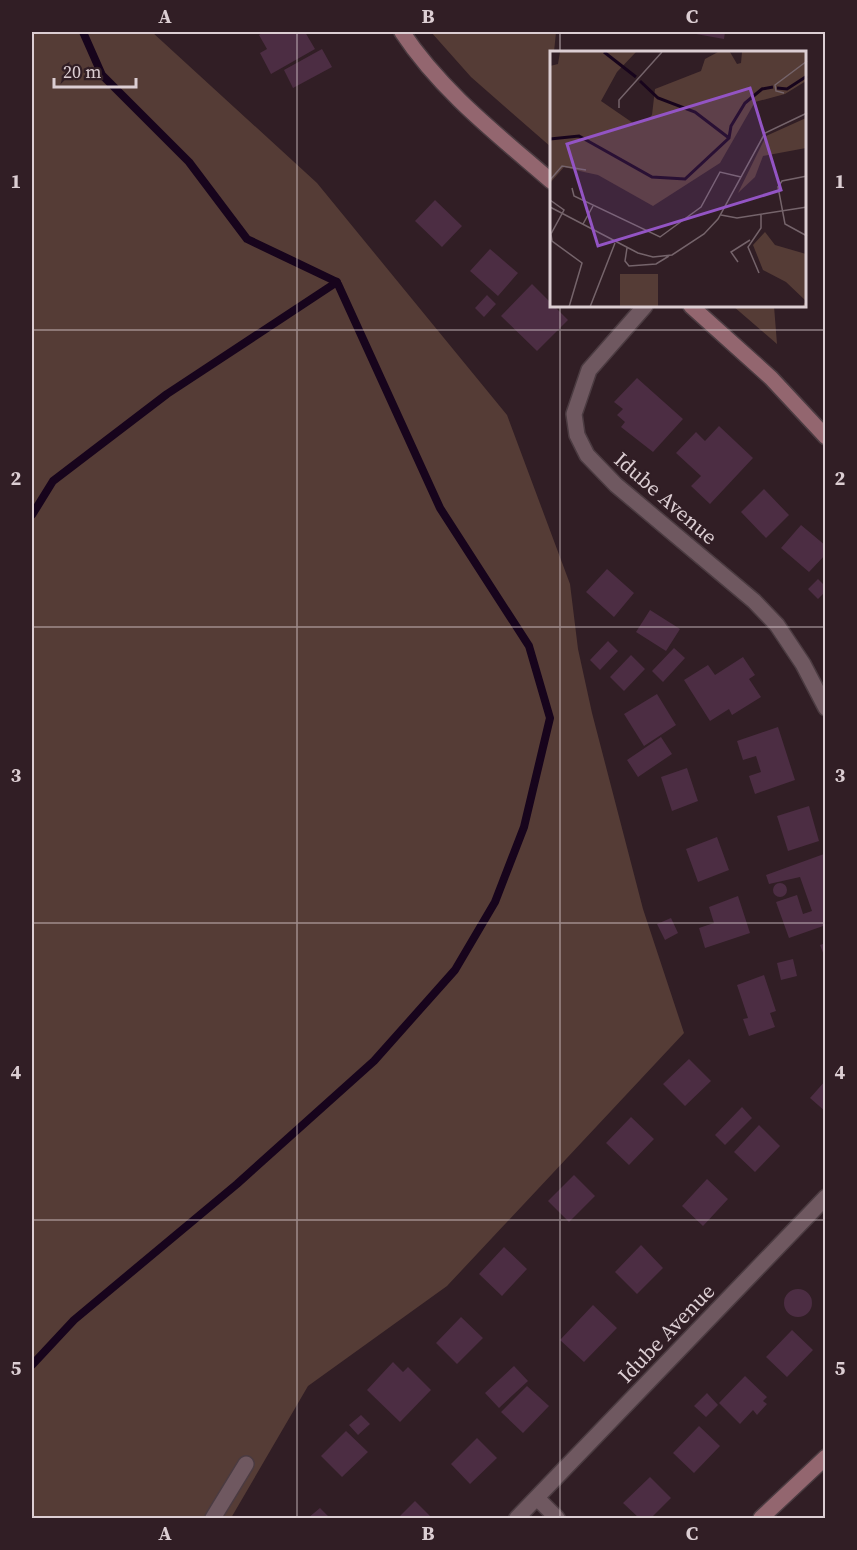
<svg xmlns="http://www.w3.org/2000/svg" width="857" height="1550" viewBox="0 0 857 1550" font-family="'Source Serif 4',serif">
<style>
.green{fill:#553c36}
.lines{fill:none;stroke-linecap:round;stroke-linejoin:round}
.stream{stroke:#17041c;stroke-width:8}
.building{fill:#4c2d43}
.street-casing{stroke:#4b3b41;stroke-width:18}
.secondary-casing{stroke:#4b3b41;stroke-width:18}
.street{stroke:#6f5860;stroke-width:15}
.secondary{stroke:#93666f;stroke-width:15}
.grid{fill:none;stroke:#dcced3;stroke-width:1.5;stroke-opacity:0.55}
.labels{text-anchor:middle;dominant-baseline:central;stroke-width:4.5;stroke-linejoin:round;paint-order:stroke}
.street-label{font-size:21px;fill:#dcced3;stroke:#311e25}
.inset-river{fill:none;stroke:#17041c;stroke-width:3}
.inset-road{fill:none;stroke:#75646b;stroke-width:1.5}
.view{fill:#9354c4;fill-opacity:0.15;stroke:#9354c4;stroke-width:3}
.inset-edge{fill:none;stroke:#dcced3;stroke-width:3}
.neatline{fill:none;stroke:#dcced3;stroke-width:2}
.grid-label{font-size:20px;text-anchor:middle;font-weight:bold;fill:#dcced3}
</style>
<rect width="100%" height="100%" fill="#311e25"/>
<path class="green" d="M32,32H152L317,183L507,415L570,584L578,649L592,713L643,909L684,1033L447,1286L308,1386L231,1518H32Z
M431,32H556L554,52H551V147L471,77Z
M733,306H774L777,344Z"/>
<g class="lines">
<path class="stream" d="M32,515L53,481L167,394L337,282
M32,1365L74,1320L237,1184L374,1061L455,970L495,902L524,827L550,718L529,646L440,508L337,282L247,239L189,162L102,75L83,32"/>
</g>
<path class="building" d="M263,32H305L315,49L271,74L260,53L267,49L259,35Z
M696,32H725L724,39L696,34Z
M322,49L332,67L293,88L284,70Z
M435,200L462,226L442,247L415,221Z
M490,249L518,273L498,296L470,271Z
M532,284L568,320L537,351L501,316Z
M487,295L496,304L484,317L475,308Z
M637,378L683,419L653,452L621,427L625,422L617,415L623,409L614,402Z
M719,426L753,458L710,504L691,486L701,476L676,453L696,432L705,441Z
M764,489L789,515L766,538L741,512Z
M801,525L826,546V554L809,572L781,548Z
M607,569L634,593L614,617L586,592Z
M818,579L826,587V591L818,599L808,589Z
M650,610L680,629L666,651L636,632Z
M608,641L618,651L600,670L590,660Z
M674,648L685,658L663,682L652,671Z
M631,655L645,669L624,691L610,677Z
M743,657L755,675L749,679L761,697L732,715L729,709L710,721L684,680L708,665L715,675Z
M657,694L676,725L644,746L624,714Z
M778,727L795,780L755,794L749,776L761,772L756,756L743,760L737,741Z
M661,737L672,754L638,777L627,760Z
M687,768L698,801L672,811L661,777Z
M809,806L819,841L788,851L777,816Z
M717,837L729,870L698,882L686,849Z
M824,854L826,925L789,938L776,902L797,895L803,914L812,911L800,877L769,884L766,875Z
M773 890a7 7 0 1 1 14 0a7 7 0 1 1-14 0Z
M738,896L750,933L705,948L699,928L714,923L709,907Z
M671,918L678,933L665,940L657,924Z
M826,943V958H825L820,945Z
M793,959L797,976L781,980L777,963Z
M764,975L776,1011L770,1013L775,1027L749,1036L743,1019L748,1018L737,985Z
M689,1059L711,1081L685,1106L663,1084Z
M826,1080V1112L810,1098Z
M742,1107L752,1118L725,1145L715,1135Z
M631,1117L654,1139L629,1165L606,1143Z
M759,1125L780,1146L755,1172L734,1152Z
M574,1175L595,1196L569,1222L548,1201Z
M707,1179L728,1199L703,1226L682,1206Z
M641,1245L663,1268L637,1294L615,1272Z
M504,1247L527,1269L502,1296L479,1274Z
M784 1303a14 14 0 1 1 28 0a14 14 0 1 1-28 0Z
M593,1305L617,1328L584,1362L560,1340Z
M461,1317L483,1338L457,1364L436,1343Z
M792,1330L813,1350L787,1377L766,1357Z
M393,1362L403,1372L408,1367L431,1390L400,1422L367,1390Z
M514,1366L528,1381L499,1408L485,1393Z
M745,1376L767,1397L763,1401L767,1404L757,1415L753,1410L740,1424L719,1403Z
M527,1386L549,1406L523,1433L501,1412Z
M707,1393L718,1405L706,1417L694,1406Z
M361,1415L370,1424L358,1435L349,1425Z
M699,1426L720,1446L694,1473L673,1453Z
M346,1431L368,1452L342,1477L321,1456Z
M477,1438L497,1458L470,1484L451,1464Z
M650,1477L671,1498L651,1518H639L623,1503Z
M415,1501L432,1518H398Z
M320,1508L330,1518H308Z"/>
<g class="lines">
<defs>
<path id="street" d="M645,306L589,370L574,414L577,435L587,455L616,485L754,601L777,625L803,664L826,708
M537,1498L557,1518
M213,1518L246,1464
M517,1518L826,1197"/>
<path id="secondary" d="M402,32C441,91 498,135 551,181
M691,306L771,378L826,437
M761,1518L826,1457"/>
</defs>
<use href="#street" class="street-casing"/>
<use href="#secondary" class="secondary-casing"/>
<use href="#street" class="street"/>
<use href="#secondary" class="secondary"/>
</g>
<path class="grid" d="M297,32V1518M560,32V52M560,306V1518M32,330H826M32,627H826M32,923H826M32,1220H826"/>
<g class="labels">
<g class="street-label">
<text transform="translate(666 498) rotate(41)">Idube Avenue</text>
<text transform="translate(666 1333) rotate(-46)">Idube Avenue</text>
</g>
</g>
<g transform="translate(550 51)">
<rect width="256" height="256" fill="#311e25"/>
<path d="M10,1H86L67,21L51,50L83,72L96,70L102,64L105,38L151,20L155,8L168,1H180L187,13L191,12L192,1H256V30L235,43L205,51L170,112L103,155L48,124L34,121L14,116L0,132V15L8,13ZM256,67V97L213,105L205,126L188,142L216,85ZM215,181L225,194L256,203V256H252L256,250L236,231L213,219L203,194ZM70,223H108V256H70Z" fill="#553c36"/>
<path class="inset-river" d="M54,1L86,26M90,30L108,47L145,61L179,87M227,37L237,38L257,25M0,88L29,85L102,126L135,128L179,87L181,75L195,52L212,38L223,36"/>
<path class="inset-road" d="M234,42L226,40L225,34L257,10M69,57V49L112,1M257,125L232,130L228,136L235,173L257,185M0,129L12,115L36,119M22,137L24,145L110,186L151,156L170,121L191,126M0,149L14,159L1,183L2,190L32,212L19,256M0,156L88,202L103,206L122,204L154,183L168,168L215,82L257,62M171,164L187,167L257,156M33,173L43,155M77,197L75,210L79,215L106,213L119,205M188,211L181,201L200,189M209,222L198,196L211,177V163M40,256L65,192"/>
<path class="view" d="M200,37L231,139L48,195L17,93Z"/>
<rect width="256" height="256" class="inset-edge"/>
</g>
<rect width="857" height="1550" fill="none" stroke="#311e25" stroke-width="66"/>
<path d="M54 78v9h82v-9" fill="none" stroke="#dcced3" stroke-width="3"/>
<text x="63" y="78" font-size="18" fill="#dcced3" stroke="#311e25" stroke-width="4.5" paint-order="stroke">20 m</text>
<rect x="33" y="33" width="791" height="1484" class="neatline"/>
<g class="grid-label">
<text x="165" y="23">A</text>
<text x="428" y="23">B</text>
<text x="692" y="23">C</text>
<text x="16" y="188">1</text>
<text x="840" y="188">1</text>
<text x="16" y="485">2</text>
<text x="840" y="485">2</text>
<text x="16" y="782">3</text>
<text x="840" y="782">3</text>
<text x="16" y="1079">4</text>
<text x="840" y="1079">4</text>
<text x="16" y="1375">5</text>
<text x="840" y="1375">5</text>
<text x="165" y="1540">A</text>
<text x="428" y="1540">B</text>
<text x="692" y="1540">C</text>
</g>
</svg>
